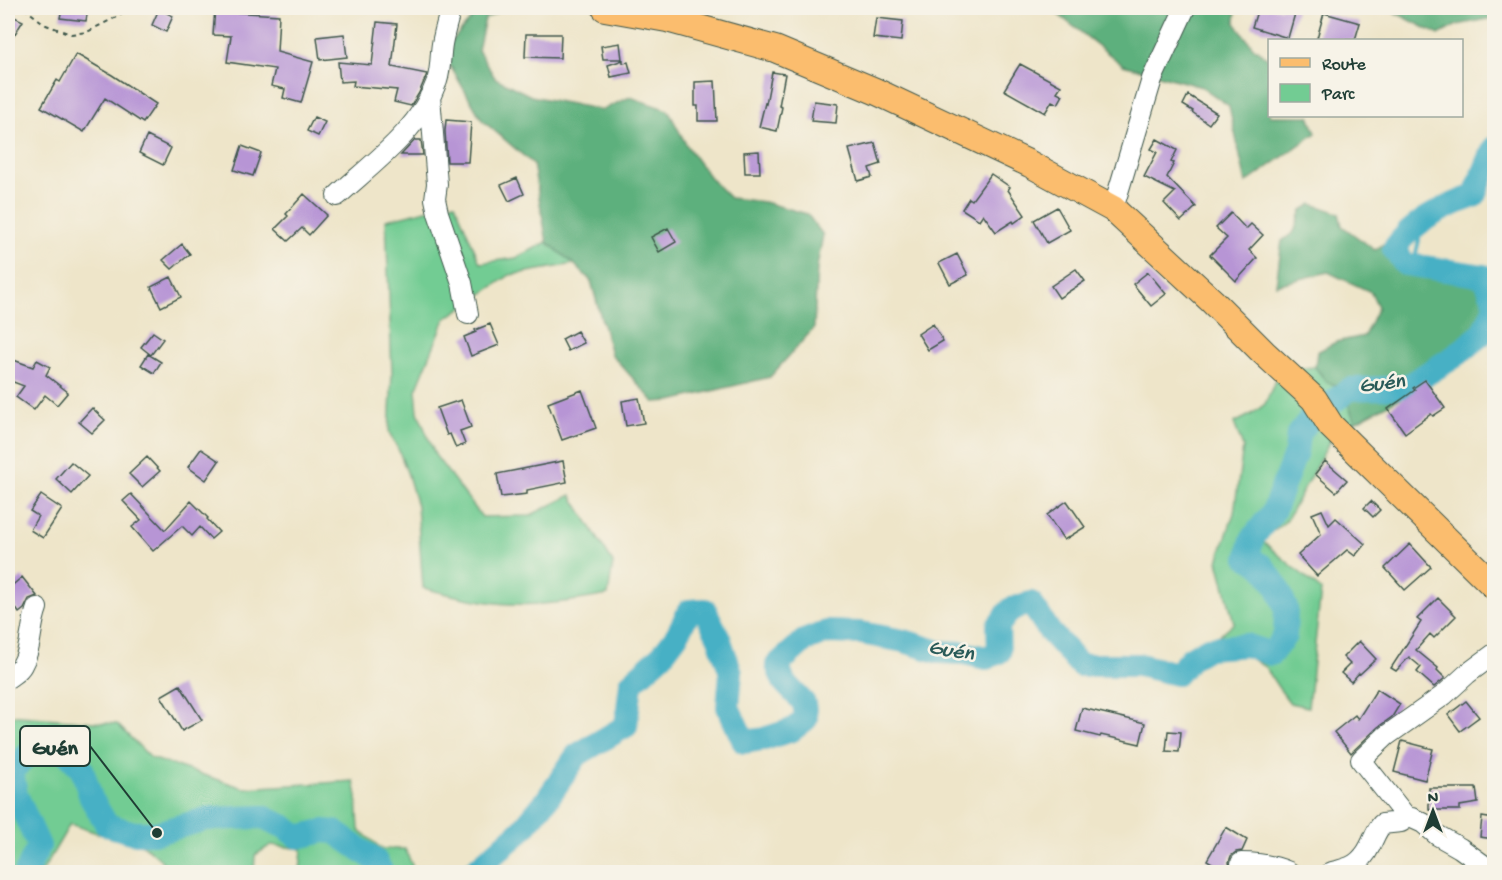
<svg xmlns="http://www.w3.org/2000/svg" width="1502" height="880" viewBox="0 0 1502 880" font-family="'Gochi Hand',sans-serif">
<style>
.green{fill:#72cc93;stroke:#488464;stroke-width:1.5}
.forest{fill:#5db07d;stroke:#3e7658;stroke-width:1.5}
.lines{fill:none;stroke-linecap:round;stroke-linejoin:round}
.stream{stroke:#46b0c5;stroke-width:4}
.river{stroke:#46b0c5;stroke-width:24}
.building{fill:#b795d5}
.minor-casing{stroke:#3e564a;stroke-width:22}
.major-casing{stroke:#3e564a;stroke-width:28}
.path{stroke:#3e564a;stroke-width:2;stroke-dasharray:4.5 4.5;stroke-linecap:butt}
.minor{stroke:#fff;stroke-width:20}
.major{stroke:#fbbd6e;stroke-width:26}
.labels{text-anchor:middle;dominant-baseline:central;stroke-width:5;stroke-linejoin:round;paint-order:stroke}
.water-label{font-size:22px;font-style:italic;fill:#295a58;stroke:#f7f3e8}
.leader{fill:none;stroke:#1f3d34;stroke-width:2}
.callout-dot{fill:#1f3d34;stroke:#f7f3e8;stroke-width:2}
.callout{fill:#f7f3e8;stroke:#1f3d34;stroke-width:2}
.callout-label{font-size:22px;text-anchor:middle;font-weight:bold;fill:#1f3d34}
</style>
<rect width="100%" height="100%" fill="#f7f3e8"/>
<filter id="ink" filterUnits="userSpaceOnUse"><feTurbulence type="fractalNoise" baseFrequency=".0167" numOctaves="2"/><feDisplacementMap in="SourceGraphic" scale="12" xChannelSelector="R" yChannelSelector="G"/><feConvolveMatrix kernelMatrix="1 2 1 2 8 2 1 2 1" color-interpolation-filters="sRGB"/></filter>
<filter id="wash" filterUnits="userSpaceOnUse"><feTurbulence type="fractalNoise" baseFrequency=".008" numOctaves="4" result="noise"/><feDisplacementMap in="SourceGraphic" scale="24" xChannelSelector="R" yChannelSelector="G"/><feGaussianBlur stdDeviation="1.35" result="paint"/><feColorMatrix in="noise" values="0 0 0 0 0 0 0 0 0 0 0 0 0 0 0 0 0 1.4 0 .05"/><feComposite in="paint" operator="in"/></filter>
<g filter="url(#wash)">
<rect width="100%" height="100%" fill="#eee5c9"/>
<path class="green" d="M455,203L480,263L516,258L547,242L574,264L510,275L445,319L416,390L418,412L435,455L482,517L529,516L571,495L613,563L608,595C575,601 543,606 510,604C481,603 452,595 423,588L417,506L408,475L399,451L389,432L392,373L386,220Z
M1315,367L1327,382L1342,387L1355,422L1339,425L1286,521L1261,540L1321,590L1308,707L1290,703L1278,687L1265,667L1247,656L1211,642L1234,623L1218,561L1234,513L1243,447L1234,423L1252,414L1265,404L1280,370Z
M8,715L117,724L151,758L244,788L354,781L357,796L359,830L382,849H405L415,872H300L302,849L271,845L255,855L254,872H170L160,859L143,845L112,838L70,824L42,872H8Z"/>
<path class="forest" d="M481,8H506L485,19L478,50L495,78L531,96L602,110L630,97L668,110L687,146L711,179L730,198L764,202L807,214L823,235L817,267L814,328L770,377L671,401L654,402L611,354L591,281L574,264L547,242L533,164L482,120L442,52Z
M1050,8H1236L1235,23L1253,47L1269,59L1270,116H1309L1316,133L1246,183L1229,106L1202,87L1123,65Z
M1386,8H1494V18L1457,25L1439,35Z
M1312,204L1339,213L1342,226L1375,250L1386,242L1420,258L1450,265L1489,270L1494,277V296L1485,307L1478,329L1446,374L1355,422L1342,387L1327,382L1315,367L1317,352L1336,342L1364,336L1378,307L1371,292L1328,272L1276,285L1282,241L1294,232L1302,210Z"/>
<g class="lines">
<path class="stream" d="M1405,264L1415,257L1419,240L1417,226"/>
<path class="river" d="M1494,148L1474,196C1444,207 1412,222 1394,249L1405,264L1484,276L1494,299
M26,872L39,846L16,795L12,772L27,755L41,745L56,742L82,769L91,798L107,825L134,833H157L206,819L263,817L285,827L298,837L323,831L335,832L375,860L382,872
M473,872L521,831L548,798L577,755L626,726L631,683L662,655L677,635L689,611L705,610L719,638L731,673L728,707L744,742L764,739L792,730L806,719L804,703L784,682L777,665L804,641L827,632L861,633L904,641L939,652L964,653L986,658L999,652L998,626L1011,609L1031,603L1050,632L1080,665H1139L1177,674L1191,658L1208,648L1246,645L1271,654L1285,636L1286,608L1278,588L1263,566L1248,558L1252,539L1273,512L1296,452L1298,434L1311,418L1350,389L1390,388L1409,385L1454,357L1482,334L1494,310"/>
</g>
<g id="blocks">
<path class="building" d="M62,8H88L86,21L60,18Z
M215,8H231V12L279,15L277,52L313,62L301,103L283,98L285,89L271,86L275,69L227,62L231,36L213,35Z
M1258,8H1287L1296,10L1288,38L1252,27Z
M159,9L173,16L166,32L152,25Z
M1324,13L1360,23L1355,40H1324L1317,38Z
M8,14L23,21L8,45Z
M876,18L903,21L901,41L873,38Z
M377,22L397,24L392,67L427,74L419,93L411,106L394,102L397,90L353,86L354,81L340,82L338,62L372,65Z
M344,34L347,57L320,60L317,37Z
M526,34H561L560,58L525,57Z
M620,43L622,59H603L601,46Z
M76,54L112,75L156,104L143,123L105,98L84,132L41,107L57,80L60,82Z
M623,60V63L628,62L631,73L611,77L608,65Z
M1020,64L1061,86L1057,92L1063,95L1058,104L1052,101L1045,113L1004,90Z
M772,72L785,74L779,106L782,107L777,131L759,127L765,103L766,104Z
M715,81L717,121H698V106H695V82Z
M1188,95L1217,113L1209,124L1192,112L1193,111L1183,105Z
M814,101L838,104L836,123L811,121Z
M314,117L325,122L318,136L307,131Z
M446,120L471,122L468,162H447L445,131Z
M147,136L171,148L163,165L139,153Z
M1157,139L1177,150L1171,162L1174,163L1167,177L1196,207L1181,221L1164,203L1175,192L1144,177L1157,152L1151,149Z
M415,140H421L423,155H401Z
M875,143L881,164L869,168L872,177L858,181L849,149Z
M242,146L261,153L253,176L234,170Z
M759,151L760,173H745L744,152Z
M991,174L1010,187L1008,190L1025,215L1014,223L1013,221L996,232L983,214L979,220L962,209L969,198L972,200Z
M517,178L524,194L509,201L501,185Z
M304,194L327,215L309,235L302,228L288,241L275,229L288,216L286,214Z
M1057,207L1070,230L1047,243L1034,220Z
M1231,213L1246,229L1251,224L1263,235L1249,250L1257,258L1236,281L1210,255L1227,238L1216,228Z
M668,228L676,242L659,252L651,237Z
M182,244L190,254L172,269L163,260Z
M957,254L968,275L950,284L939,263Z
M1076,269L1085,281L1059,298L1051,286Z
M1148,272L1166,294L1151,306L1133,284Z
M171,277L181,297L161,307L151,287Z
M490,324L499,345L471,356L464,337L476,332L475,330Z
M933,324L943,341L928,350L918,334Z
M577,331L584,343L568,351L562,339Z
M153,332L163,339L151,355L141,347Z
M148,354L161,362L154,373L141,365Z
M8,358L33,367L37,360L50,367L46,375L68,392L57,405L45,395L34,410L16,397L24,386L8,380Z
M1425,380L1445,408L1433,416L1431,414L1405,433L1388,409L1415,390L1413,388Z
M582,390L596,428L562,440L548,403Z
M639,398L644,423L626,426L622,401Z
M461,400L471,427L460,431L465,444L456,448L450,434L447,435L437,408Z
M92,408L105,420L92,433L79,422Z
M201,449L219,461L206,480L188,467Z
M147,457L160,471L142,487L129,474Z
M563,461L567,482L527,490V494L501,497L497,474Z
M1325,461L1347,480L1336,492L1315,474Z
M71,462L88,476L72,494L56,479Z
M131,494L165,530L191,501L208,518L207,519L219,532L211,539L200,527L192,536L182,526L153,551L132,527L141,520L123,501Z
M41,495L62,509L43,538L30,530L38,516L30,511Z
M1067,501L1085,527L1064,540L1047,515Z
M1371,501L1380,510L1373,517L1364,508Z
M1322,510L1329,525L1336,518L1365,544L1355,556L1347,550L1317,576L1298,555L1321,534L1312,514Z
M1410,544L1431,567L1405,590L1385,568Z
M22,577L37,596L29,599L24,609L19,613L8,596V589Z
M1438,598L1456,616L1434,638L1430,634L1416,650L1438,668L1437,670L1445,678L1434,687L1417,672L1421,667L1409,657L1396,671L1391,668L1421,622L1417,619Z
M1359,641L1376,659L1360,674L1359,673L1351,682L1341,673L1350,664L1343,657Z
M180,685L202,720L182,731L161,696Z
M1377,689L1400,704L1392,717L1378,727L1351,753L1334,732L1355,715L1358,719Z
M1466,701L1479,717L1460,731L1448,715Z
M1082,708L1145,723L1140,744L1101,735L1100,737L1076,731Z
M1168,731L1181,732L1179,752L1166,751Z
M1402,741L1433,749L1425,780L1394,772Z
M1429,788H1476L1478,803L1460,806V810H1429Z
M1482,817L1494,819V839L1480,837Z
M1226,827L1247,840L1242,851L1236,852L1231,856L1229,862L1230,867L1227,872L1207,860Z"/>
</g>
</g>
<g filter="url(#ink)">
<use href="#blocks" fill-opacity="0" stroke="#3e564a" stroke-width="1.5"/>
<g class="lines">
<defs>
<path id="minor" d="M430,96L437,184L435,199L438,213L462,283L468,314
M337,196C374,162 420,130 437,81C441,69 440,56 442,44C444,32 448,19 451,8
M1113,209L1152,79L1185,8
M8,678C13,674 19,671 22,665C32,648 30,626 37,608
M1407,818L1361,760L1386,736L1444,695L1467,674L1494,654
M1241,863C1258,863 1273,865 1289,872
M1332,872C1351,868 1361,864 1370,846C1374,838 1376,831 1382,824L1401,822L1407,818H1412L1423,823L1437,835L1460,848L1493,872"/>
<path id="major" d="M605,8L667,19L775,49L875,91L1030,164L1113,209L1212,301L1263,352L1314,399L1331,426L1494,586"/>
</defs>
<use href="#minor" class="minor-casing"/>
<use href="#major" class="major-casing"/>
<path class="path" d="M24,8L46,25L71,34L87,32L134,8"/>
<use href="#minor" class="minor"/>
<use href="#major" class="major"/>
</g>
</g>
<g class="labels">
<g class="water-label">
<text transform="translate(1382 385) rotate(-7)">Guén</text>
<text transform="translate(951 652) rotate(9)">Guén</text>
</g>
</g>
<path class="leader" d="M157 833L90 746"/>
<circle class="callout-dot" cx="157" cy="833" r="6"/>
<rect class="callout" x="20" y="726" width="70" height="40" rx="6"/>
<g class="callout-label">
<text x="55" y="754">Guén</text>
</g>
<rect width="1502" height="880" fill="none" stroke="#f7f3e8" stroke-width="30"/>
<rect x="1268" y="39" width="195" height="78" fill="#f7f3e8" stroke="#a1aaa0" stroke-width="1.5"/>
<rect x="1280" y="58" width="30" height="9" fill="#fbbd6e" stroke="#a1aaa0" stroke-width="1.5"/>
<text x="1322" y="69" font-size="18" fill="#1f3d34">Route</text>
<rect x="1280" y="84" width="30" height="18" fill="#72cc93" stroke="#a1aaa0" stroke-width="1.5"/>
<text x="1322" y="99" font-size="18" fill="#1f3d34">Parc</text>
<g transform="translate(1433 811)" stroke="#f7f3e8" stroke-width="4.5" paint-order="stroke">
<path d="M0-4.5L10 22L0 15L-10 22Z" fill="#1f3d34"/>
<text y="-9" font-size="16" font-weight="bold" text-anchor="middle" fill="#1f3d34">N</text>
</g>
</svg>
